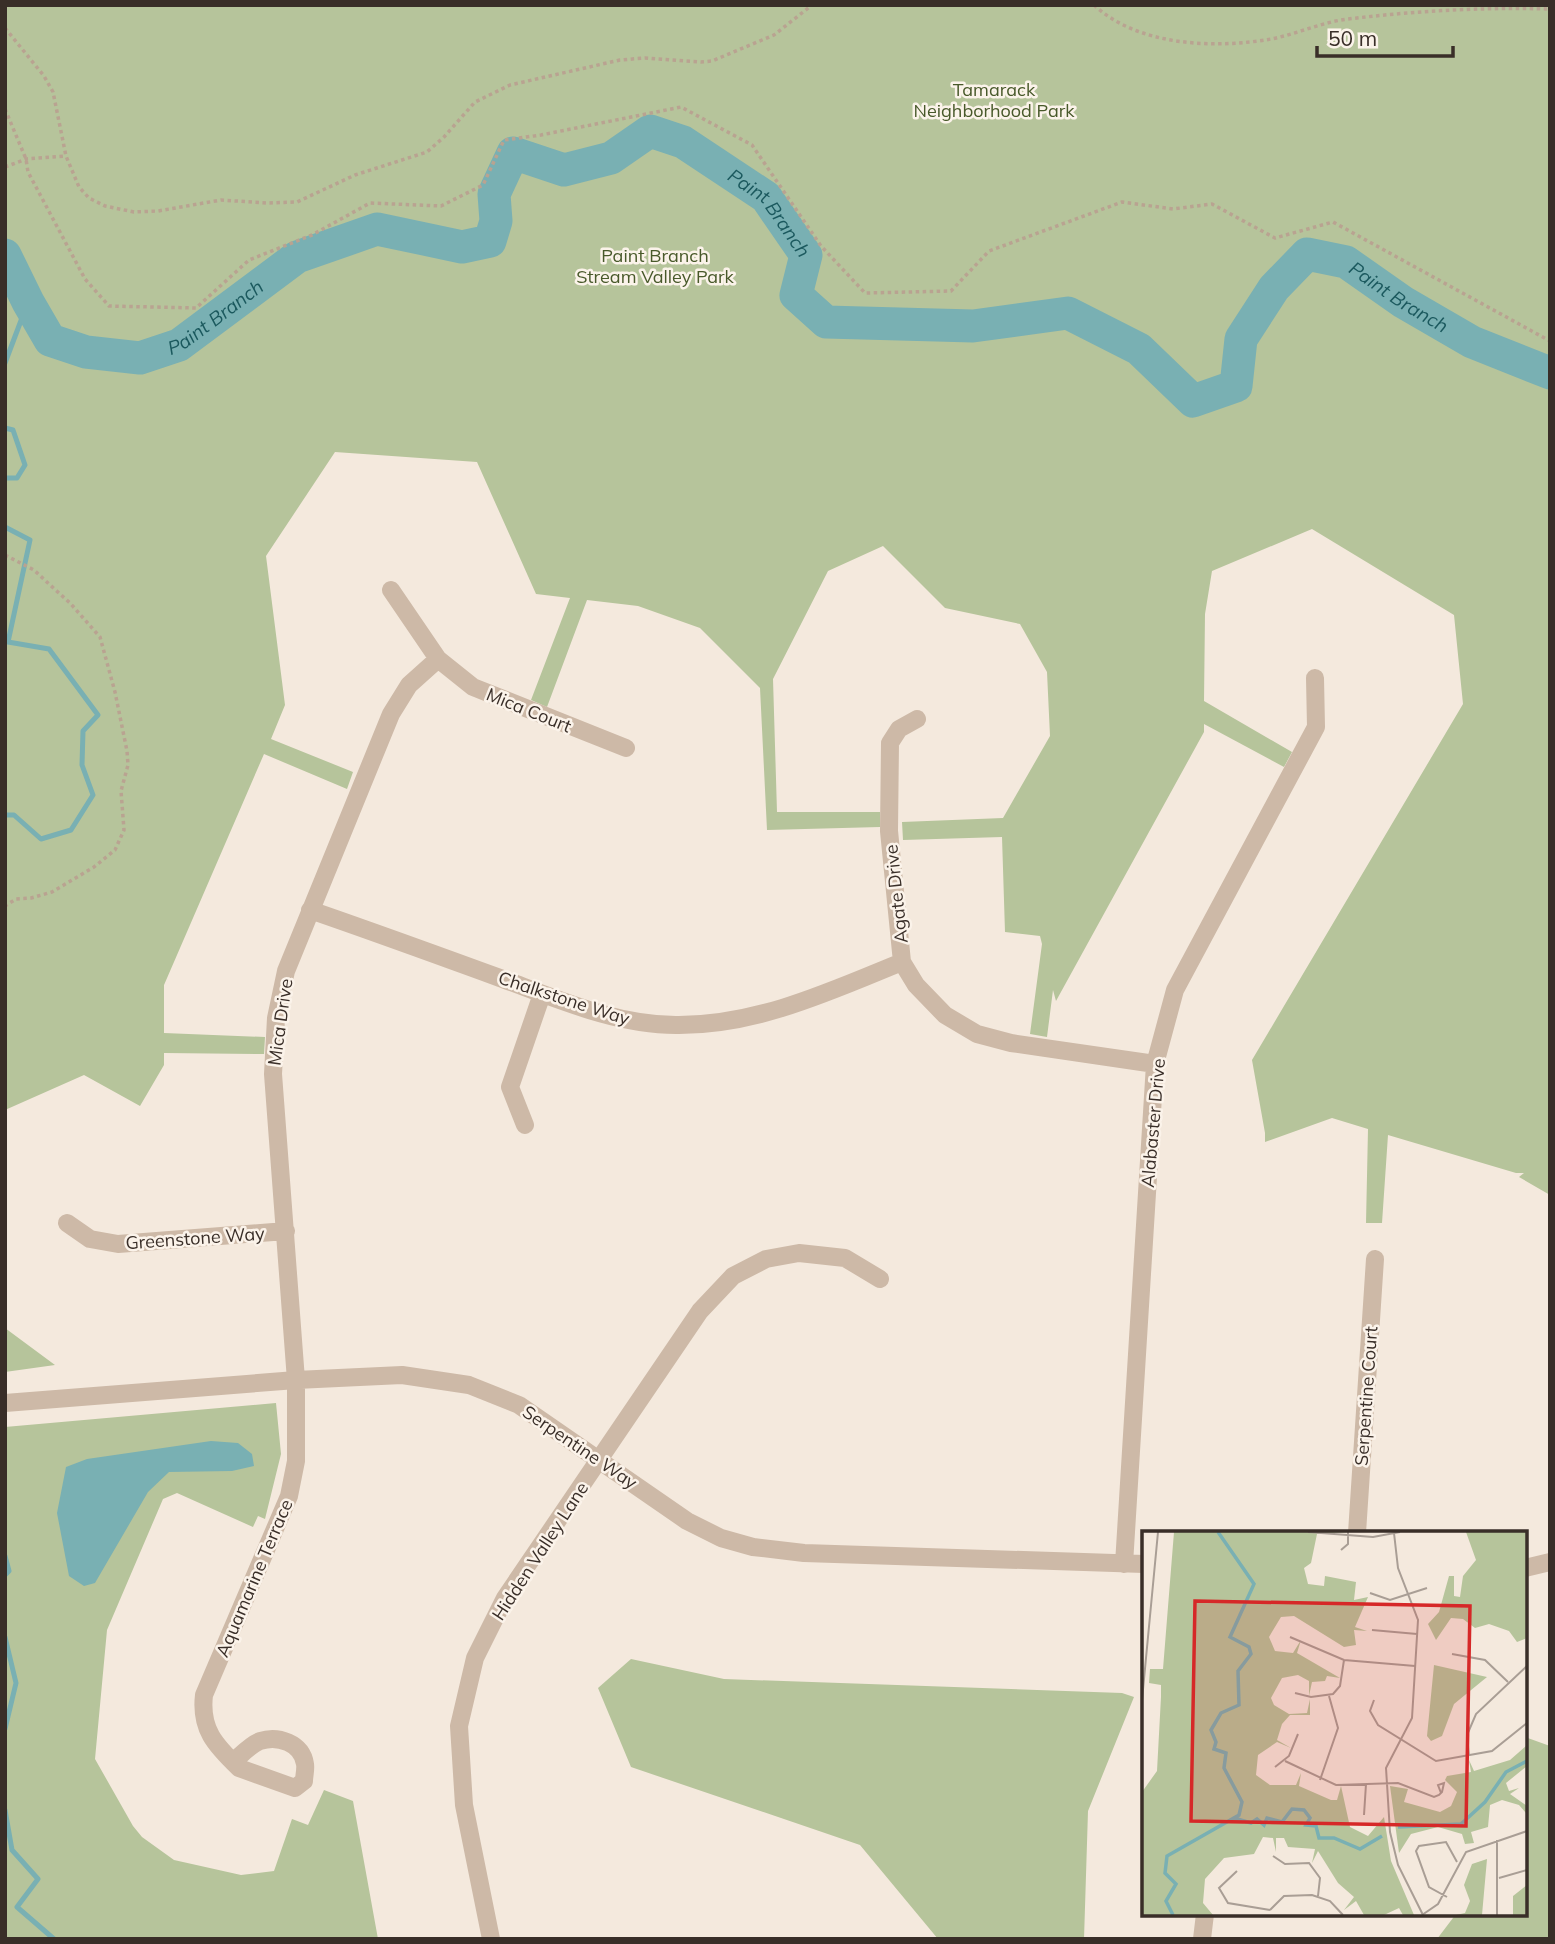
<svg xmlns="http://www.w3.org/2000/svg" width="1555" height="1944" viewBox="0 0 1555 1944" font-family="Mulish,sans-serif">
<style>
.green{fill:#b6c49b}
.water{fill:#79b0b3}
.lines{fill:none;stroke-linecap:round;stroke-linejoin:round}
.stream{stroke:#79b0b3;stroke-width:5}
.river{stroke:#79b0b3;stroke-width:33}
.path{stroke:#b9a391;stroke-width:3.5;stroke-dasharray:3.5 3.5;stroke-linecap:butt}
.street{stroke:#cdb9a7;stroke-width:18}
.labels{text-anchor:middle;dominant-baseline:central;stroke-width:5;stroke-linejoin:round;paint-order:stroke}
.park-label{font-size:18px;fill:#48592a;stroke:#fbf3ea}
.street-label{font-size:18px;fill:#392e28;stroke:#fbf3ea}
.water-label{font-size:19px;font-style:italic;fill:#1b595e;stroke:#fbf3ea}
.inset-river{fill:none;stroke:#79b0b3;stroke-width:3.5}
.inset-road{fill:none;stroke:#a99e95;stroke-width:2}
.view{fill:#d62828;fill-opacity:0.15;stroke:#d62828;stroke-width:3.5}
.inset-edge{fill:none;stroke:#392e28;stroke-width:3.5}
</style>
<rect width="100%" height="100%" fill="#f4e9dd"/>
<path class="green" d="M5,5H1550V1195L1519,1177L1524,1173H1516L1388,1135L1382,1223H1366L1368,1129L1332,1118L1265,1142V1133L1252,1060L1463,704L1454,615L1312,529L1212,571L1205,614L1204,701L1292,752L1284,767L1204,724V732L1056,1001L1053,990L1047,1037L1030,1034L1042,944L1040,936L1005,932L1002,837L903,840L902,822L1003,818L1050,736L1047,672L1020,624L945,608L883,546L828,571L773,679L777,812H880V827L767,830L760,688L700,628L638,606L587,600L547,707L531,700L570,598L536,594L477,462L335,452L266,556L285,705L271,739L353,772L347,789L264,754L164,985V1033L265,1037L264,1054L164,1053V1065L140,1106L84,1075L5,1110Z
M5,1328L55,1365L5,1372Z
M276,1403L281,1454L265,1519L258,1516L253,1527L177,1493L163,1499L107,1630L95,1759L133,1826L142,1837L174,1860L241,1875L274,1871L292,1819L308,1825L324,1790L353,1801L378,1939H5V1427Z
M631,1659L724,1679L1122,1693L1134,1697L1088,1811L1084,1939H938L860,1845L631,1767L598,1688Z
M1525,1737L1550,1746V1939H1437L1456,1914H1525Z"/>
<path class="water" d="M211,1441L238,1443L252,1454L254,1466L232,1471L169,1472L148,1492L95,1583L84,1586L69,1576L57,1513L66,1467L87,1459Z"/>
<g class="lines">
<path class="stream" d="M5,363L28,302
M5,428L13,430L25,465L17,478H5
M5,527L30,540L8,642L49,649L98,715L83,731L82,765L93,795L71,830L41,839L14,815H5
M5,1556L9,1571L5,1575
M5,1637L16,1683L5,1729
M5,1810L12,1850L38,1879L17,1907L54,1939"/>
<path class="river" id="s1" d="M5,255L28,302L50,340L86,352L140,358L179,345L297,257L377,229L462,247L490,241L496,221L494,194L513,153L564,170L611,158L650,131L683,142L766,197L806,255L796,295L826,322L973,326L1068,313L1139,349L1193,401L1236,386L1241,339L1274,288L1307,254L1346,262L1403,302L1472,342L1550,373"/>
<path class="path" d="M1094,5C1138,46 1214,49 1271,39C1297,34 1322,22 1348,19C1415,11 1482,7 1550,9
M5,28L44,76L53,92L66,156L79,187L89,198L105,206L134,212L158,211L221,200L267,203L297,202L355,175L427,152L444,137L475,102L510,85L620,60L645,58L701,62L712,61L774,35L812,5
M5,109L26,159L28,172L85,279L109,306L196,308L249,260L312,235L370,203L441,206L483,185L504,140L541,135L681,107L752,145L821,246L865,293L951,291L989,251L1122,202L1173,209L1212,204L1275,238L1333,222L1550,341
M5,167L26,159L66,156
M5,555L34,570L49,584L70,603L100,637L115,692L127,751L128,765L121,791L124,830L115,850L94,867L52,892L31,898L16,899L5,906"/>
<path class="street" d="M391,590L438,659L473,687L626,748
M917,719L899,729L890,743L889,831L902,962L916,985L945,1015L977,1034L1011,1043L1155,1064
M310,910C374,932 437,955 500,978C557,999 618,1026 679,1025C758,1025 831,991 902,962
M525,1125L510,1087L542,994
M67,1223L90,1239L118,1244L286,1231
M5,1403L296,1380L402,1375L469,1385L519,1405L687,1521L721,1538L753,1547L804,1553L1144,1564
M1357,1533L1375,1259
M1124,1564L1155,1064L1175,990L1316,727L1315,678
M1525,1568L1550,1562
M233,1762C241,1755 250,1745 260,1741C278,1735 302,1743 305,1764C306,1769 304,1776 304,1781L295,1788L239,1768C215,1745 200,1729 204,1695L289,1496L296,1461V1380L273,1074L276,1018L286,971L391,714L409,685L438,659
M491,1939L464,1805L459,1726L475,1658L505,1598L700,1311L733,1276L766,1259L799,1253L845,1258L880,1279
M1202,1939L1205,1914"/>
</g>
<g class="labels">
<g class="park-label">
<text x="994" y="89">Tamarack<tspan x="994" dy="21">Neighborhood Park</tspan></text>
<text x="655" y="255">Paint Branch<tspan x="655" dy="21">Stream Valley Park</tspan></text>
</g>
<g class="street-label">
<text transform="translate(529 710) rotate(22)">Mica Court</text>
<text transform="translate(896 894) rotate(-96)">Agate Drive</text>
<text transform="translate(564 998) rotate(18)">Chalkstone Way</text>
<text transform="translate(280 1022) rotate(-82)">Mica Drive</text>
<text transform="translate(1153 1123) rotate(-85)">Alabaster Drive</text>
<text transform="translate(195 1238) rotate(-4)">Greenstone Way</text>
<text transform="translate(1366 1396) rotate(-86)">Serpentine Court</text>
<text transform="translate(580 1447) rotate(34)">Serpentine Way</text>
<text transform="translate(540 1551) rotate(-57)">Hidden Valley Lane</text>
<text transform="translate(254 1578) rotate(-67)">Aquamarine Terrace</text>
</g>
<g class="water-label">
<text stroke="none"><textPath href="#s1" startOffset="968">Paint Branch</textPath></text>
<text stroke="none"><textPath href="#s1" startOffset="1808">Paint Branch</textPath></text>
<text stroke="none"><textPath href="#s1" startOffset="275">Paint Branch</textPath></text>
</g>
</g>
<g transform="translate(1142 1531)">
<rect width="385" height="385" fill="#f4e9dd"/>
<path d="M32,1H206L175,3L169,32L162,37L166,53L182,55L183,45L214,51L212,69L226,66L213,96L225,100L212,99L214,114L202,116L152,85L139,86L127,106L133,120L151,122L159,109L155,122L198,147L185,145L183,150L170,151L167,165V150L156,144L140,147L129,167L132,174L147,183L165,182L168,168V184H148L140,193L135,209L149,217L135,211L116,224L114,244L128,254H154L159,242L157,255L189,269H195L199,255L208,296L226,305L242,286L249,330L272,384H261L257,377L242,384H222L214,370L202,379L212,366L196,352L176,320L170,332L173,318L146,316L142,307H134V321L131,307L121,306L112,323L82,327L63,348L61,372L71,384H0V261L15,240L19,166V154L7,152L8,138H21ZM324,1H385V107L375,111L367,100L347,93L333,97L321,88L309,87L294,109L286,93L297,81L307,45H312V65L318,66L321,45L334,29ZM292,134L345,146L312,173L300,205L289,210L285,205ZM385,214V235L364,252L367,260L377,257L368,263L385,275V283L377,274L360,269L348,274L346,296L329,301L332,312L323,313L320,303L296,296L269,303L257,322L248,255L266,258L262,271L298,281L309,275L315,261L303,249L305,245L329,241L327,229L332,240L368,229ZM345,328L340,384H314L323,382L328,370L322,354L330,333ZM385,354V384H371V365Z" fill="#b6c49b"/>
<path class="inset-river" d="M92,287L109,292L115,288L122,294L125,287L140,291L150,278L162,279L168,287L164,294L174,295L177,307H192L218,318L240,305M256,296L319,293L343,271L364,241L385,230M31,384L24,370L34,353L23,342L25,325L97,284L100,271L82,237L84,222L72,218L74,211L69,199L79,182L97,174L96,140L109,123L107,116L88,106L112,53L76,1"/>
<path class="inset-road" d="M166,1L231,6L258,1M252,2L256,37L276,89L270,187L244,237L248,301L256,334L281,384M199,19L206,13V1M228,62L248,69L285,57M230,99L275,103M148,106L202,129L273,135M310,123L343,129L366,151M153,162L169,166L191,163L198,155L202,129M0,169L16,1M232,169L228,180L236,194L294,230L350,220L385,192M327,225L325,204L334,183L385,135M143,230L194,254L256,252L292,266L297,264L300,261L302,252L296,254L299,262M133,236L147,225L156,203M178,249L196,197L187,165M222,284L224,253M131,325L143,333L167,332L178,347L176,365M95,340L77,357L86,372L128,379M357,347L385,339M305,366L287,356L274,320L277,315L304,311L315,331M128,379L142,365L170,364L188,370L201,384M280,384L296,373L324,321L385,300M355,384V309"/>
<path class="view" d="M53,70L328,75L324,295L49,290Z"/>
<rect width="385" height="385" class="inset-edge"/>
</g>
<rect width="1555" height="1944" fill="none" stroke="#392e28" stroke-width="14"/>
<path d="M1317 46v10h136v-10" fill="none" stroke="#392e28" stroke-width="3.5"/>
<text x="1328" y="46" font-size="21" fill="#392e28" stroke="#fbf3ea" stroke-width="5" paint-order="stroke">50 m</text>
</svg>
